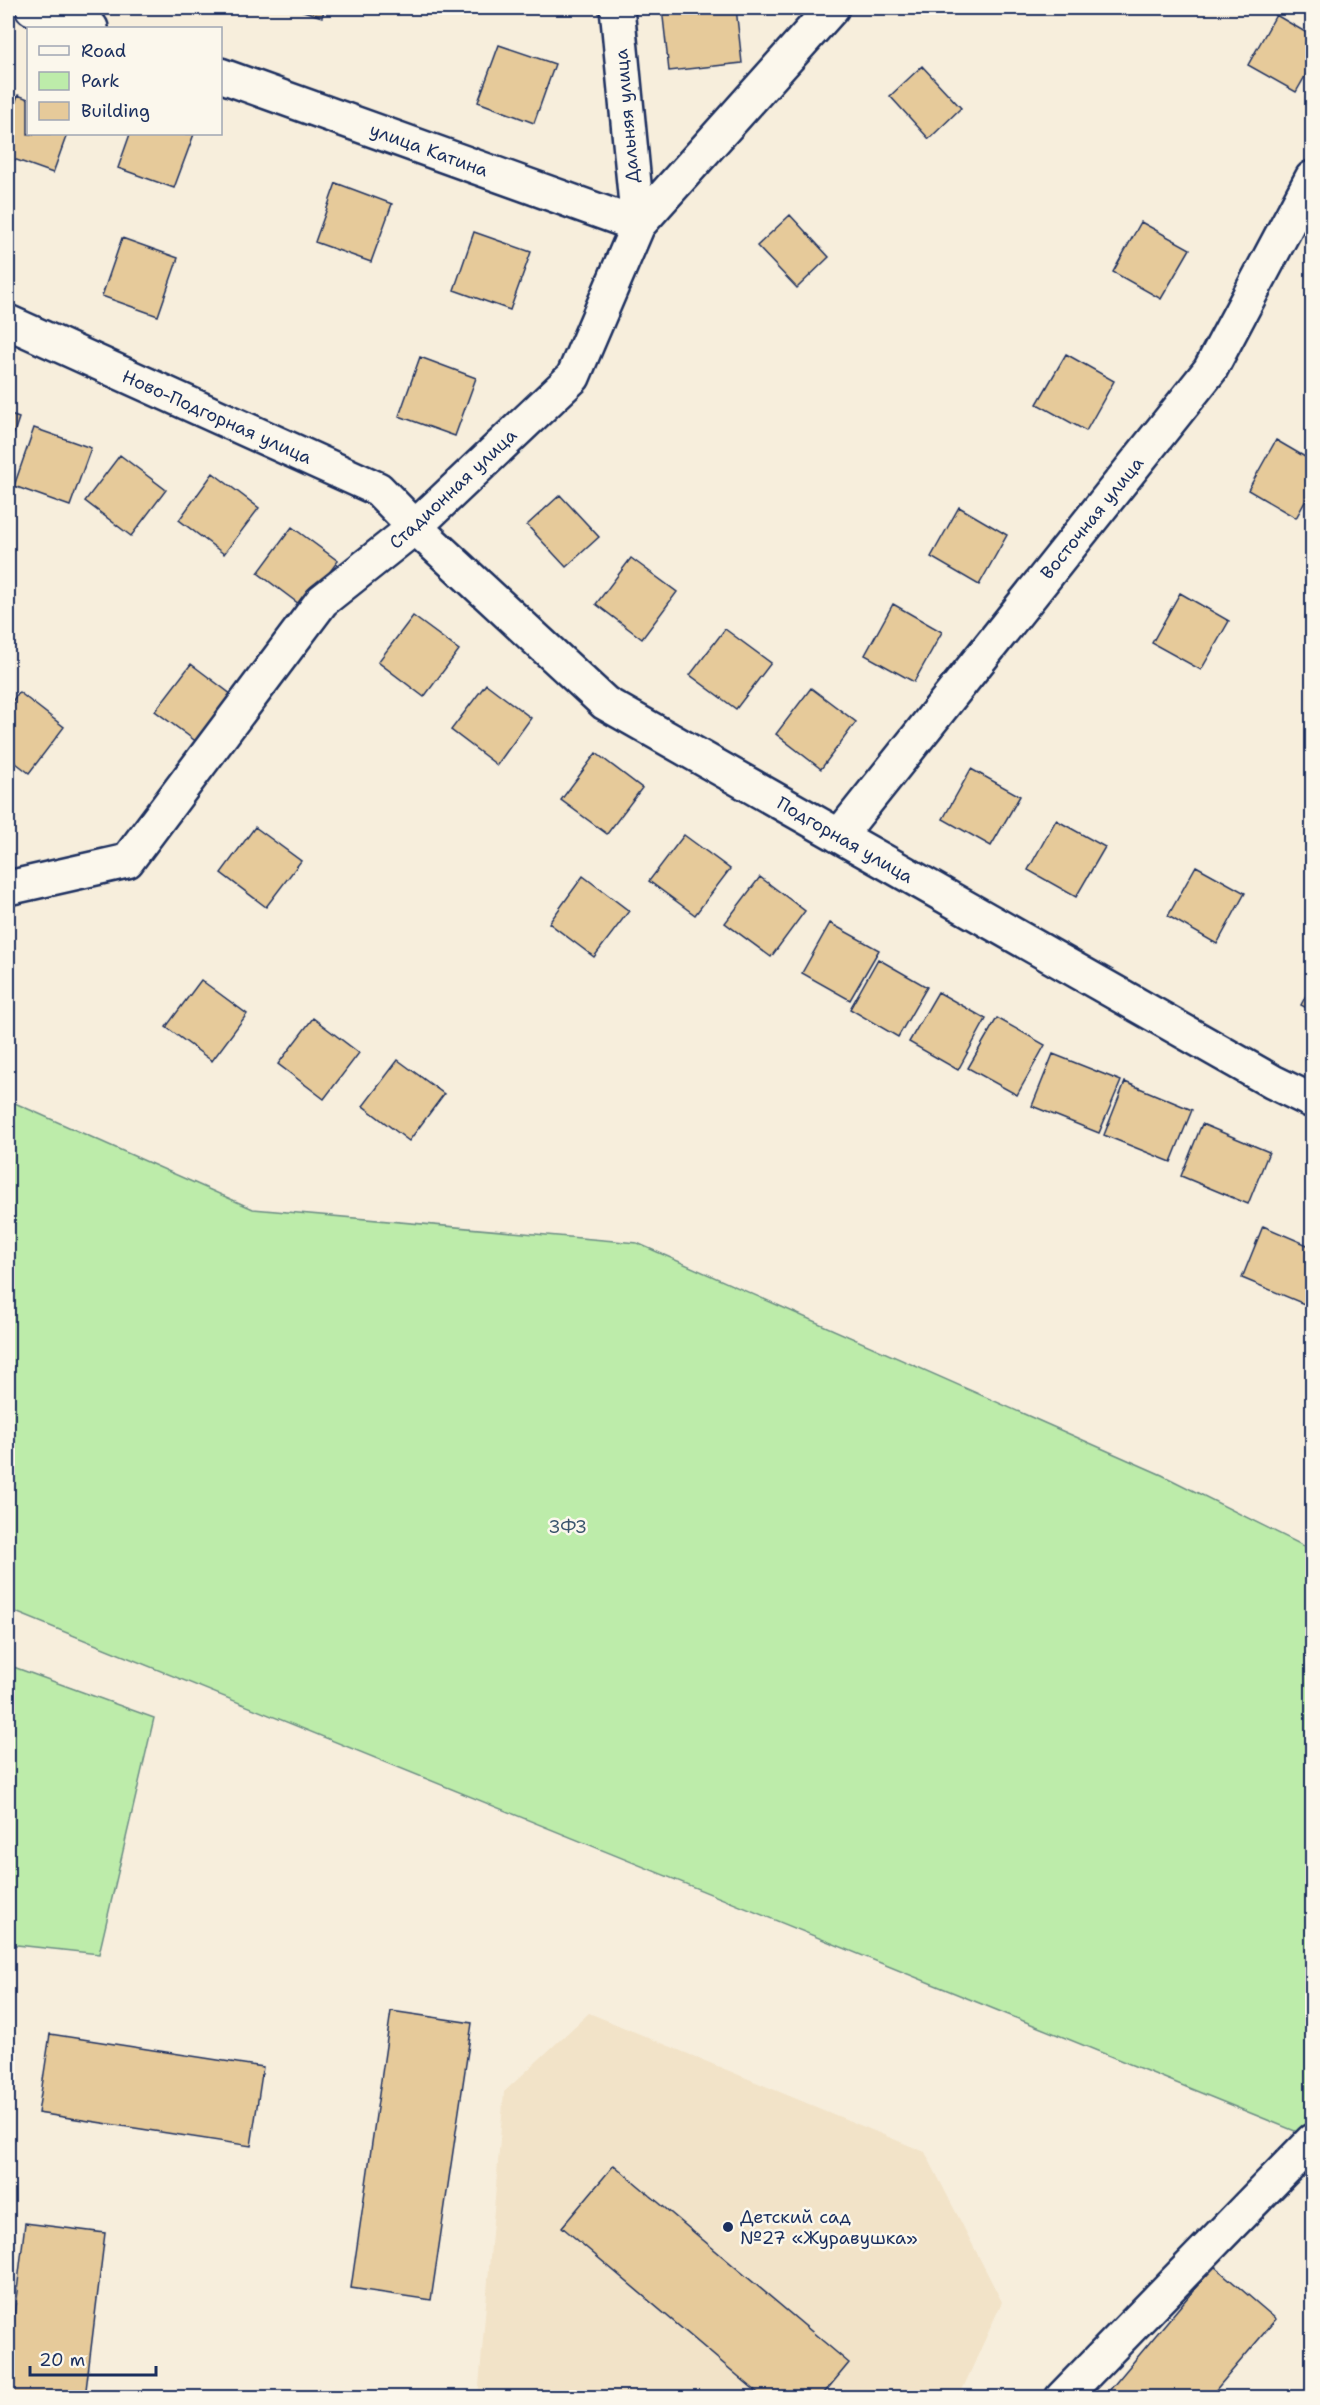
<svg xmlns="http://www.w3.org/2000/svg" width="1320" height="2405" viewBox="0 0 1320 2405" font-family="'Shantell Sans',sans-serif">
<style>
.built{fill:#f2e3c8}
.green{fill:#bdecaa;stroke:#6c8e84;stroke-width:1.5}
.building{fill:#e6ca9a;stroke:#1b2f5e;stroke-width:1.5}
.lines{fill:none;stroke-linecap:round;stroke-linejoin:round}
.minor-casing{stroke:#1b2f5e;stroke-width:38}
.minor{stroke:#fbf7ec;stroke-width:33}
.poi-dot{fill:#1b2f5e;stroke:#fbf7ec;stroke-width:2}
.labels{text-anchor:middle;dominant-baseline:central;stroke-width:5;stroke-linejoin:round;paint-order:stroke}
.street-label{font-size:18px;fill:#1b2f5e;stroke:#fbf7ec}
.park-label{font-size:18px;fill:#3b556d;stroke:#fbf7ec}
.poi-label{font-size:18px;fill:#1b2f5e;stroke:#fbf7ec;text-anchor:start}
</style>
<rect width="100%" height="100%" fill="#f7eedc"/>
<filter id="ink" filterUnits="userSpaceOnUse"><feTurbulence type="fractalNoise" baseFrequency=".0167" numOctaves="2"/><feDisplacementMap in="SourceGraphic" scale="12" xChannelSelector="R" yChannelSelector="G"/><feConvolveMatrix kernelMatrix="1 2 1 2 8 2 1 2 1" color-interpolation-filters="sRGB"/></filter>
<g filter="url(#ink)">
<path class="built" d="M589,2013L925,2152L1002,2302L959,2397L478,2398L504,2092Z"/>
<path class="green" d="M8,1100L253,1209L637,1243L1162,1475L1312,1550V2138L8,1609Z
M8,1665L154,1718L99,1954L8,1944Z"/>
<path class="building" d="M294,8H325L322,17Z
M662,8H736L742,63L669,71Z
M1276,15L1312,36V64L1296,92L1248,65Z
M499,45L555,64L534,123L478,102Z
M922,66L961,108L929,139L890,96Z
M18,95L28,99V134H67L53,173L8,157V124Z
M130,134H194L174,188L118,168Z
M336,183L392,204L371,262L315,242Z
M790,215L829,257L797,288L757,246Z
M1141,222L1190,249L1161,299L1113,272Z
M474,232L531,252L510,310L454,290Z
M122,238L178,258L158,316L102,296Z
M1066,354L1114,381L1086,431L1037,404Z
M420,357L476,378L455,436L399,416Z
M8,414L19,418L8,451Z
M34,428L91,448L70,506L14,486Z
M1276,440L1312,461V489L1296,518L1248,490Z
M120,455L166,490L131,536L85,501Z
M213,473L259,508L224,554L179,520Z
M560,495L599,537L566,567L527,525Z
M959,507L1007,535L979,585L931,557Z
M292,527L338,561L303,607L258,573Z
M631,558L677,592L642,639L596,604Z
M1180,593L1229,621L1201,670L1152,643Z
M893,604L942,632L914,682L865,655Z
M413,616L459,650L424,697L378,662Z
M725,629L771,663L736,709L690,675Z
M191,664L236,698L201,745L155,711Z
M486,684L531,718L497,765L451,730Z
M811,688L856,722L821,769L776,734Z
M19,692L64,727L29,773L8,757V707Z
M596,753L642,788L607,834L561,800Z
M971,769L1020,796L991,846L943,819Z
M1056,820L1105,847L1076,897L1028,870Z
M255,827L301,861L266,907L221,873Z
M684,835L730,869L695,915L649,881Z
M1196,866L1245,893L1217,944L1168,916Z
M583,876L629,911L594,957L549,923Z
M760,877L805,911L771,957L725,923Z
M830,923L879,950L850,1000L802,973Z
M878,959L927,987L898,1037L850,1009Z
M201,980L247,1014L212,1061L166,1027Z
M1312,984V1011L1301,1005Z
M938,992L986,1019L958,1070L909,1042Z
M313,1018L359,1053L324,1099L278,1064Z
M997,1018L1045,1045L1017,1095L968,1068Z
M1053,1054L1121,1081L1099,1133L1032,1106Z
M398,1060L444,1094L409,1141L363,1106Z
M1125,1082L1192,1110L1171,1162L1104,1135Z
M1202,1124L1269,1152L1248,1204L1181,1176Z
M1263,1226L1312,1247V1297L1309,1306L1242,1278Z
M391,2011L472,2023L431,2300L351,2288Z
M50,2034L263,2067L251,2146L38,2113Z
M614,2165L849,2363L820,2398H764L562,2227Z
M25,2223L105,2233L85,2398H8V2367Z
M1214,2266L1276,2319L1209,2398H1103Z"/>
<g class="lines">
<defs>
<path id="minor" d="M32,8L91,28
M220,75L638,225L617,8
M8,322L378,489L415,527L605,703L1273,1082L1312,1101
M839,836L1210,370L1312,178
M8,888L127,861L322,601L415,527L573,377L638,225L832,8
M1062,2398L1312,2141"/>
</defs>
<use href="#minor" class="minor-casing"/>
<use href="#minor" class="minor"/>
</g>
</g>
<circle class="poi-dot" cx="728" cy="2227" r="6"/>
<g class="labels">
<g class="street-label">
<text transform="translate(627 116) rotate(-95)">Дальняя улица</text>
<text transform="translate(429 150) rotate(20)">улица Катина</text>
<text transform="translate(217 417) rotate(24)">Ново-Подгорная улица</text>
<text transform="translate(453 489) rotate(-43)">Стадионная улица</text>
<text transform="translate(1092 518) rotate(-51)">Восточная улица</text>
<text transform="translate(845 840) rotate(30)">Подгорная улица</text>
</g>
<g class="park-label">
<text x="568" y="1527">ЗФЗ</text>
</g>
<g class="poi-label">
<text x="740" y="2217">Детский сад<tspan x="740" dy="21">№27 «Журавушка»</tspan></text>
</g>
</g>
<rect width="1320" height="2405" fill="none" stroke="#fbf7ec" stroke-width="30"/>
<rect x="15" y="15" width="1290" height="2375" fill="none" stroke="#1b2f5e" stroke-width="2" filter="url(#ink)"/>
<rect x="27" y="27" width="195" height="108" fill="#fbf7ec" stroke="#a1a7b3" stroke-width="1.5"/>
<rect x="39" y="46" width="30" height="9" fill="#fbf7ec" stroke="#a1a7b3" stroke-width="1.5"/>
<text x="81" y="57" font-size="18" fill="#1b2f5e">Road</text>
<rect x="39" y="72" width="30" height="18" fill="#bdecaa" stroke="#a1a7b3" stroke-width="1.5"/>
<text x="81" y="87" font-size="18" fill="#1b2f5e">Park</text>
<rect x="39" y="102" width="30" height="18" fill="#e6ca9a" stroke="#a1a7b3" stroke-width="1.5"/>
<text x="81" y="117" font-size="18" fill="#1b2f5e">Building</text>
<path d="M30 2366v9h126v-9" fill="none" stroke="#1b2f5e" stroke-width="3"/>
<text x="39" y="2366" font-size="18" fill="#1b2f5e" stroke="#fbf7ec" stroke-width="4.5" paint-order="stroke">20 m</text>
</svg>
